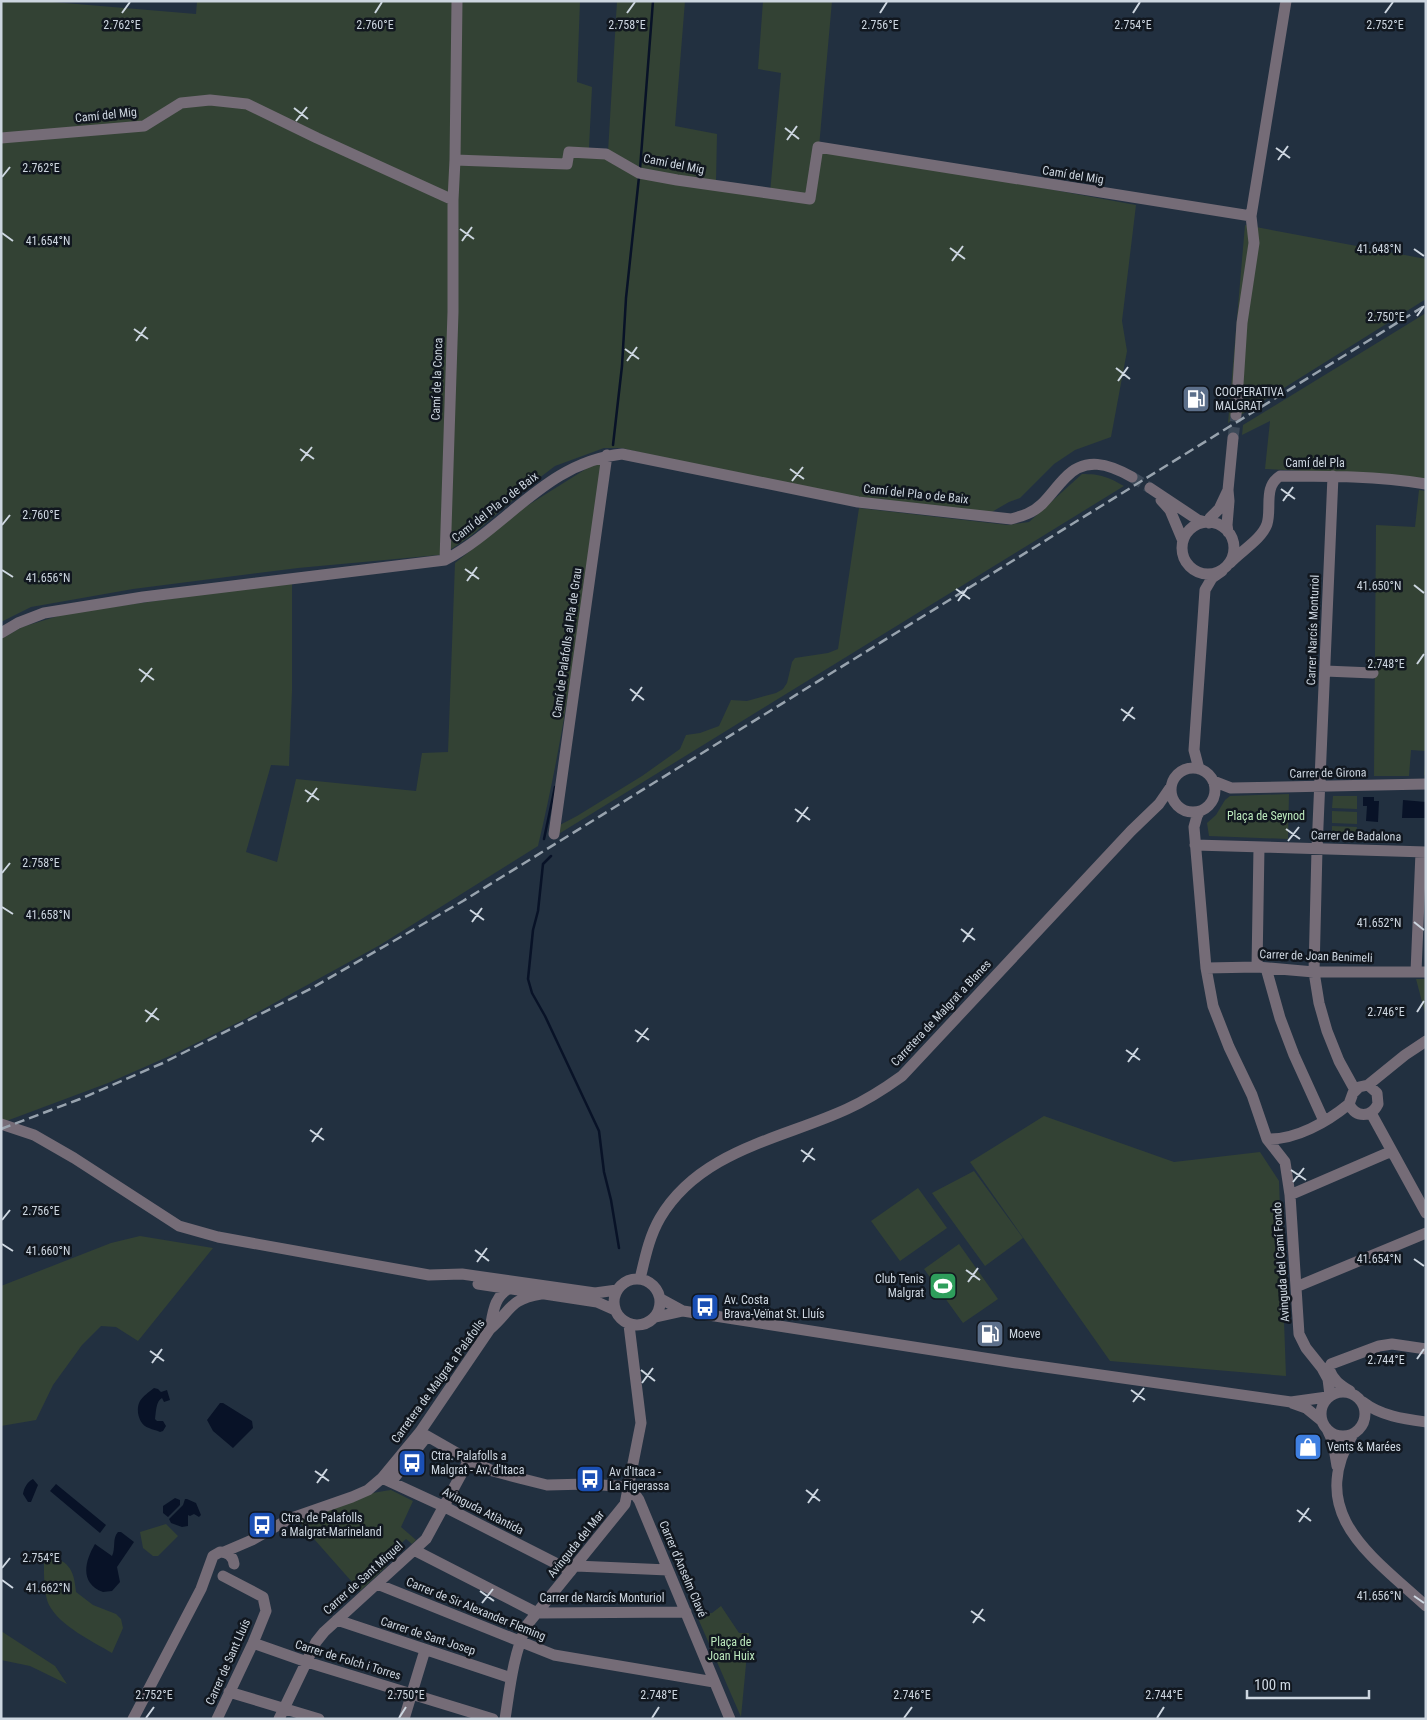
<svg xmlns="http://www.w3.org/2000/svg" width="1427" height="1720" viewBox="0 0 1427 1720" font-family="'Roboto Condensed',sans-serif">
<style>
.green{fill:#334234}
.water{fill:#081227}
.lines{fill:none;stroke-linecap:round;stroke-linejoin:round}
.stream{stroke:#081227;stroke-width:2.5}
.minor-tunnel{stroke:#3c4958;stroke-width:11;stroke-dasharray:11 5.5;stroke-linecap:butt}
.minor{stroke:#756c77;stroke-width:11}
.rail{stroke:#98a3ae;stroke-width:2.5;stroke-dasharray:10 5;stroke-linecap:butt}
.ticks{fill:none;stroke:#cdd6e0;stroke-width:2}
.labels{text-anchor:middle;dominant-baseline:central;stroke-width:5;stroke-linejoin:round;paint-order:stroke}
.street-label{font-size:12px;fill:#cdd6e0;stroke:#11171f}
.poi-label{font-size:12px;fill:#cdd6e0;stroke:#11171f;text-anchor:start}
.park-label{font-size:12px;fill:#bce8bd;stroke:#11171f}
.ticks-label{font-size:12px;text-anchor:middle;fill:#cdd6e0;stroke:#11171f;stroke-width:5;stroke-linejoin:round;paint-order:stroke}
</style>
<rect width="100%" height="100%" fill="#223040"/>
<path class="green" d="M1,1H41L196,14L197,1H580L577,82L592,87L589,148L608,152L617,1H685L675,126L717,134L716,182L770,193L781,73L758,69L763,1H832L819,147L1136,205L1122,321L1127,351L1111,437L1075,450L1054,464L1020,498L1009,502L990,513L859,499L757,479L621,448H604L555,466L534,482L472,535L453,548L439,555L298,568L133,589L31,607L1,622Z
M1245,225L1426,259V299L1228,423Z
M1426,313V479L1389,475L1265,469L1270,421L1242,435L1243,425Z
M602,463C584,591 568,720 538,846L380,945L247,1018L172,1055L108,1083L1,1123V639L22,627L68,613L292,582V691L289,766L271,765L246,852L277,862L296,779L416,791L422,753L448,752L455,563L522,509L589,467Z
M1082,474C1101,474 1108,477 1124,486L557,835L556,827L577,816L642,776L680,749L686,735L700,733L719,726L731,700L747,701L776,693L783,689L787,683L792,662L795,658L828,653L838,649L859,508L1008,525L1029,522Z
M1419,490L1426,491V776L1424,775L1426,751L1411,750L1409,776H1374L1376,525L1415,527Z
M1289,794L1288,839L1209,836L1207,823L1216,815L1225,800L1230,796Z
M1333,796H1357V809L1332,808Z
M1332,811L1357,812V824L1332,823Z
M1332,826L1357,827L1356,838L1332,837Z
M1416,979H1426V1017Z
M1044,1116L1174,1162L1260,1152L1279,1181L1286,1376L1110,1361L970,1162Z
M974,1171L1023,1238L985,1266L932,1193Z
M918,1188L947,1228L900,1261L871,1221Z
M140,1236L213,1248L138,1341L116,1327L101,1326L82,1345L53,1385L36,1420L1,1426V1286L111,1243Z
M959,1244L998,1299L963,1323L924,1269Z
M391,1490L413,1501L401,1527L416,1540L412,1544L406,1539L383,1560L387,1566L360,1591L299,1522C324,1508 363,1493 391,1490Z
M166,1524L178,1536L158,1556H153L143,1548L140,1532Z
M44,1555C68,1560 74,1568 76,1592L93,1605L116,1614L121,1619L123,1628L112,1653C92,1641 60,1626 49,1605C43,1593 44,1568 44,1555Z
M721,1606L739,1633H749L741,1717L697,1616L700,1614L712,1613Z
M1,1631L55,1666L67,1684L30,1666L1,1660Z"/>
<path class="water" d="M1363,797H1374V801H1379L1378,822L1366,821L1367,806H1363Z
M1403,800L1426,802V818H1402Z
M154,1388L158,1389L161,1392L167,1390L170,1400L164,1402L162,1398C156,1401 156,1412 155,1419L157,1421H163L166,1426L163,1431L160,1432C156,1430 153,1430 149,1428C139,1425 135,1410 140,1401C143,1396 149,1392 154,1388Z
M220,1403H223L252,1421L253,1428L233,1448L213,1431L207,1420Z
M33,1479L38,1485L31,1502H28L23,1494C24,1488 27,1482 33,1479Z
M56,1484L106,1525L100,1533L50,1491Z
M175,1498L180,1500V1505L168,1517L163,1513V1506Z
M185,1499H187L196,1503L201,1515L199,1517L194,1514L190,1516L188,1515V1526L182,1527L171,1523L169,1519L183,1505Z
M118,1532H121L134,1542L117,1567L120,1582L112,1591L103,1592C79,1583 85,1561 95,1544L112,1556C116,1548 112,1538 118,1532Z"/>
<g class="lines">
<path class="stream" d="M640,169L653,1
M613,445L622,366L626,298L639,177
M544,839L555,787
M551,856L543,864L538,911L533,930L528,979L532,993L545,1016L599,1131L604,1172L611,1200L619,1248"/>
<path class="minor-tunnel" d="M1233,438L1236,415
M1132,477L1150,488"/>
<path class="minor" d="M1,138L144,126L181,103L210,100L247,104L317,138L453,200L455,160L567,164L569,152L606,154L639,173L677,180L810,199L818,147L1251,216
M455,160L457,1
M1236,415L1242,323L1254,243L1251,216L1286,1
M1333,476L1317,849L1314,972L1319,1003L1327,1031L1339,1061L1355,1090
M1150,488L1198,520L1206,522
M1161,500L1170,510L1183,541
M1182 548a26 26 0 1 1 52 0a26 26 0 1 1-52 0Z
M1209,523L1210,518L1219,509L1227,492
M1228,532L1227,525L1229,501L1228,490L1233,438
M445,560L453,312V200
M1230,563C1241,551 1262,539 1267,524C1272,508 1263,487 1280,476C1329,476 1377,476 1426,484
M1,633L18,623L44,613L143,597L445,560C507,527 547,462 622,454L858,502L1011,519C1022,516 1033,513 1042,504C1050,496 1057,486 1065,478C1085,456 1109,464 1132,477
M1325,671L1373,673
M1171 790a22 22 0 1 1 44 0a22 22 0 1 1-44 0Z
M1199,769L1194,750L1205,590L1212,578L1222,571
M1213,781L1231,788L1426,784
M1200,811L1197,816L1194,827L1206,968L1213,1006L1229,1047L1252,1095L1267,1139L1285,1162L1290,1195L1299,1334L1306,1348L1322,1368L1328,1379L1330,1395
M554,834L607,455
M1195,845L1426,852
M1257,967L1259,847
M1206,968L1257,967L1314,972H1426
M1266,968L1280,1018L1294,1055L1324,1121
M1416,972L1421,852
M1368,1085L1377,1093L1378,1104C1371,1118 1356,1118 1349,1104L1353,1093L1359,1087Z
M1368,1085L1405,1055L1426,1041
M1371,1113L1426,1213
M1,1124L34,1135L74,1158L179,1226L218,1237L429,1275L462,1274L595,1293L617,1290
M1267,1139C1296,1140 1327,1122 1349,1104
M1290,1195L1392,1151
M614 1302a23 23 0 1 1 46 0a23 23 0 1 1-46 0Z
M640,1279C645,1258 649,1237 660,1218C700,1150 782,1139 847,1109C867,1100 884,1089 902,1076L1131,831L1159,804L1170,788
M478,1284L597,1302L615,1310
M1296,1287L1426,1233
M661,1299L683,1311L1016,1363L1291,1402L1327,1397
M656,1317L683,1311
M490,1329C493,1312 494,1295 512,1287
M1350,1391C1340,1385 1333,1380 1329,1369L1331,1364L1379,1346L1392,1344L1426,1349
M1321 1414a22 22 0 1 1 44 0a22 22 0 1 1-44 0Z
M1363,1402C1381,1416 1404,1419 1426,1422
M1292,1403L1306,1408L1322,1421
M1327,1429L1333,1442L1337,1466
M420,1432L469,1460L493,1471L519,1478L547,1485L588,1484L630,1487
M1353,1434C1305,1514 1373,1557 1426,1606
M382,1478L445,1507L571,1571
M391,1482L427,1436
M630,1487L639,1500L730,1719
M414,1550L537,1613L686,1612
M224,1552L252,1540L289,1519L352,1497L368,1490L382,1478L420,1432L490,1329C511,1311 509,1299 541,1294
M576,1566L668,1570
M377,1584L554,1655L714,1682
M337,1620L511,1678
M253,1643L307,1662L493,1719
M229,1692L319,1719
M133,1719L201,1589L213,1556L220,1552C228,1552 233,1556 234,1564
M217,1719L253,1643L266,1611L263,1597L223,1576
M279,1719L316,1642L324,1632L426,1539L469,1460
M404,1719L425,1650
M505,1719C510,1687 513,1655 527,1625L625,1504L641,1423L629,1325"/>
<path class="rail" d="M1,1129L80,1099L163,1063L312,988L463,901L1426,305"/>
</g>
<path class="ticks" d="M122,13L130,2M375,13L382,2M627,13L635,2M880,13L887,2M1133,13L1140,2M1385,13L1393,2M294,108L308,119M296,121L307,107M785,128L799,139M787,140L797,126M1276,148L1290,158M1278,160L1288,146M2,177L10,167M460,229L474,239M2,233L13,241M462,241L472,227M950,248L965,259M1414,249L1424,256M952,261L963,246M1417,316L1424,306M134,329L148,339M136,341L146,327M625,349L639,359M627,361L637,347M1116,368L1130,379M1118,381L1128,367M300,449L314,459M301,461L312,447M790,469L804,479M792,481L803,467M1281,489L1295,499M1283,501L1293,487M2,525L10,515M465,569L479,579M2,570L13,577M467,581L477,567M1414,585L1424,593M956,589L970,599M958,601L968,587M1417,664L1424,654M139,669L154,680M141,682L152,668M630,689L644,700M632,701L642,687M1121,709L1135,719M1123,721L1133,707M305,790L319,800M307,802L317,788M795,809L810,820M797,822L808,807M1286,829L1300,839M1288,841L1299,827M2,873L10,863M2,907L13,914M470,910L484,920M472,922L482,908M1414,922L1424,930M961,929L975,940M963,942L973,928M145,1010L159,1020M1417,1012L1424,1001M146,1022L157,1008M635,1030L649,1040M637,1042L648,1028M1126,1050L1140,1060M1128,1062L1138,1048M310,1130L324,1140M312,1142L322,1128M801,1150L815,1160M803,1162L813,1148M1291,1170L1306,1180M1293,1182L1304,1168M2,1220L10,1210M2,1244L13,1251M475,1250L489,1261M1414,1259L1424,1266M477,1262L487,1248M966,1270L980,1280M968,1282L978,1268M150,1351L164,1361M1417,1359L1424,1349M152,1363L162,1349M641,1370L655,1381M642,1383L653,1368M1131,1390L1145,1400M1133,1402L1144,1388M315,1471L329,1481M317,1483L327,1469M806,1490L820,1501M808,1503L818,1489M1297,1510L1311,1521M1299,1522L1309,1508M2,1568L10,1558M2,1580L13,1588M480,1591L494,1601M1414,1596L1424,1603M482,1603L493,1589M971,1611L985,1621M973,1623L983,1609M146,1718L154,1707M399,1718L406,1707M652,1718L659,1707M904,1718L912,1707M1157,1718L1164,1707"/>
<defs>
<symbol id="fuel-square" viewBox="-11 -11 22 22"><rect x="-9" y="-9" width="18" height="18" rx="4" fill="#5c6f8a" stroke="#11171f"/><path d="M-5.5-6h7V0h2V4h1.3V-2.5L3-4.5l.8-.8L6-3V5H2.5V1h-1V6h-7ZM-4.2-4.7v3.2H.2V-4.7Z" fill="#fff"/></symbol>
<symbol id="stadium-square" viewBox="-11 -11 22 22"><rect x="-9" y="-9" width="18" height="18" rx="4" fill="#2e9e5b" stroke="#11171f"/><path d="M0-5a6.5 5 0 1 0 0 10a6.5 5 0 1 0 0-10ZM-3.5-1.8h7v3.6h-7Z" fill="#fff"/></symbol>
<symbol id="bus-square" viewBox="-11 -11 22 22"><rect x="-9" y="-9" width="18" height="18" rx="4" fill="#1a4fb4" stroke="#11171f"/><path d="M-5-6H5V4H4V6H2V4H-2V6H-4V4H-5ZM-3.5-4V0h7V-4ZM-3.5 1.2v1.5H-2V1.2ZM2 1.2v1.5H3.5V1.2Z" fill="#fff"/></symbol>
<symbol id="shop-square" viewBox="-11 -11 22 22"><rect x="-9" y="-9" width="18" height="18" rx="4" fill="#3f7fe0" stroke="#11171f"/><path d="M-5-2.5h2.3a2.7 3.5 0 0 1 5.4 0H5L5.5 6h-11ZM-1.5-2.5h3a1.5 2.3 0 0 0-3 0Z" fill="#fff"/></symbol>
</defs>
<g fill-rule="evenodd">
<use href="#fuel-square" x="1180" y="383" width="32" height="32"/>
<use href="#stadium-square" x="927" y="1270" width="32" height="32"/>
<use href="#bus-square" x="689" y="1291" width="32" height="32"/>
<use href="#fuel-square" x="974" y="1318" width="32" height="32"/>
<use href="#shop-square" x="1292" y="1431" width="32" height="32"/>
<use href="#bus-square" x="396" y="1447" width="32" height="32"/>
<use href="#bus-square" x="574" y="1463" width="32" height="32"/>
<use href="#bus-square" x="246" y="1509" width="32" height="32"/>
</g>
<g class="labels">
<g class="street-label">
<text transform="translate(106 115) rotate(-6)">Camí del Mig</text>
<text transform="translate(674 164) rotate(11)">Camí del Mig</text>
<text transform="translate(1073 175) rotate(9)">Camí del Mig</text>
<text transform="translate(437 379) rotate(-88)">Camí de la Conca</text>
<text x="1315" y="463">Camí del Pla</text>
<text transform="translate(916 494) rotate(6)">Camí del Pla o de Baix</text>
<text transform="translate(495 507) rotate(-38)">Camí del Pla o de Baix</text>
<text transform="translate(1313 630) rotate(-88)">Carrer Narcís Monturiol</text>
<text transform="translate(567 643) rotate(-82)">Camí de Palafolls al Pla de Grau</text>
<text transform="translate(1328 773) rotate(-1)">Carrer de Girona</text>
<text transform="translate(1356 836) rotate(1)">Carrer de Badalona</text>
<text transform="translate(1316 956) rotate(2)">Carrer de Joan Benimeli</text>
<text transform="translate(941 1013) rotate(-47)">Carretera de Malgrat a Blanes</text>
<text transform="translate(1281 1262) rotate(-94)">Avinguda del Camí Fondo</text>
<text transform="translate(438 1381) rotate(-54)">Carretera de Malgrat a Palafolls</text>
<text transform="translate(483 1511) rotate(27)">Avinguda Atlàntida</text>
<text transform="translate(576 1544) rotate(-51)">Avinguda del Mar</text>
<text transform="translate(683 1569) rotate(67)">Carrer d'Anselm Clavé</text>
<text transform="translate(363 1578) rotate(-42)">Carrer de Sant Miquel</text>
<text x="602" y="1598">Carrer de Narcís Monturiol</text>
<text transform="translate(476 1609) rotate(22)">Carrer de Sir Alexander Fleming</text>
<text transform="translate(428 1636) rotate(18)">Carrer de Sant Josep</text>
<text transform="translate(348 1660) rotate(17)">Carrer de Folch i Torres</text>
<text transform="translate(228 1662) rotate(-66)">Carrer de Sant Lluís</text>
</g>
<g class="poi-label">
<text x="1215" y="392">COOPERATIVA<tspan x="1215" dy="14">MALGRAT</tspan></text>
<text x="924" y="1279" text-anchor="end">Club Tenis<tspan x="924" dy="14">Malgrat</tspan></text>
<text x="724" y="1300">Av. Costa<tspan x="724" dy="14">Brava-Veïnat St. Lluís</tspan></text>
<text x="1009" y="1334">Moeve</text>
<text x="1327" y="1447">Vents &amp; Marées</text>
<text x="431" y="1456">Ctra. Palafolls a<tspan x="431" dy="14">Malgrat - Av. d'Itaca</tspan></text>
<text x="609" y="1472">Av d'Itaca -<tspan x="609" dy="14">La Figerassa</tspan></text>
<text x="281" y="1518">Ctra. de Palafolls<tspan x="281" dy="14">a Malgrat-Marineland</tspan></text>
</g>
<g class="park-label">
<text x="1266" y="816">Plaça de Seynod</text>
<text x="731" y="1642">Plaça de<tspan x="731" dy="14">Joan Huix</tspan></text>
</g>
</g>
<g class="ticks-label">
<text x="122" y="29">2.762°E</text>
<text x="375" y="29">2.760°E</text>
<text x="627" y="29">2.758°E</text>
<text x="880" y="29">2.756°E</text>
<text x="1385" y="29">2.752°E</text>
<text x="1133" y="29">2.754°E</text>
<text x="41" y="172">2.762°E</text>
<text x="48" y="245">41.654°N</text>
<text x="1379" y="253">41.648°N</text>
<text x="1386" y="321">2.750°E</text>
<text x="41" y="519">2.760°E</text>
<text x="48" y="582">41.656°N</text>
<text x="1379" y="590">41.650°N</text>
<text x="1386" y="668">2.748°E</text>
<text x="41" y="867">2.758°E</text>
<text x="48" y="919">41.658°N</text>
<text x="1379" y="927">41.652°N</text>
<text x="1386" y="1016">2.746°E</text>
<text x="41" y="1215">2.756°E</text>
<text x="48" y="1255">41.660°N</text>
<text x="1379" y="1263">41.654°N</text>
<text x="1386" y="1364">2.744°E</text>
<text x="41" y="1562">2.754°E</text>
<text x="48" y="1592">41.662°N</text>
<text x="1379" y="1600">41.656°N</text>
<text x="154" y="1699">2.752°E</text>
<text x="406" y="1699">2.750°E</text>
<text x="659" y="1699">2.748°E</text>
<text x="912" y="1699">2.746°E</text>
<text x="1164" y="1699">2.744°E</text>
</g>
<rect width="1427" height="1720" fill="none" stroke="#cdd6e0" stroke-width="5"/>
<path d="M1247 1690v8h122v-8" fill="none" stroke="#cdd6e0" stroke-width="2.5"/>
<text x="1254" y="1690" font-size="15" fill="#cdd6e0" stroke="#11171f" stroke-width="4" paint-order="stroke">100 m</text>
</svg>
